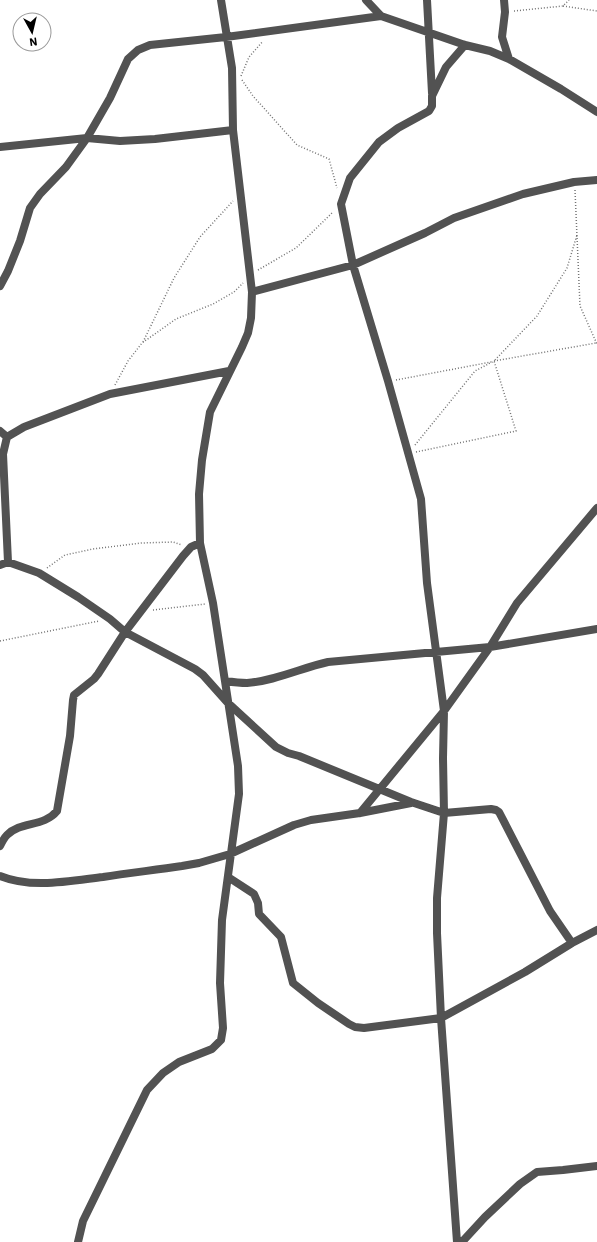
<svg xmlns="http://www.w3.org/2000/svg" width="597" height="1242" viewBox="0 0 597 1242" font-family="'IBM Plex Sans',sans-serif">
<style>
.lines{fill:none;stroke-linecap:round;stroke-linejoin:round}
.path{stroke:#747474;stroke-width:1.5;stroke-dasharray:1 2;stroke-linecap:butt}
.street{stroke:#525252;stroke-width:8}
</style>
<rect width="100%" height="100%" fill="#fff"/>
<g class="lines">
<path class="path" d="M563,6L597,11
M514,11L563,6L569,0
M241,76L249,57L263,41
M242,80L253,96L297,145L329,159L337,188
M575,190L580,306L597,344
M258,270L296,248L333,212
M143,342L174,278L200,237L233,201
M494,361L596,343
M396,380L491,362
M115,385L128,361L142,343L176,319L213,304L234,292L243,283
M415,445L475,371L494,361
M416,452L516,431L494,361L537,316L567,268L577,235
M47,568L65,555L93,549L141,543L173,542L182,545
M153,610L205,604
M0,641L99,621"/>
<path class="street" d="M366,0L381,16L465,45L490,51L509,59L561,89L597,112
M427,0L432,93
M504,0L505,12L502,37L509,59
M0,147L87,138L120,141L155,139L233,130
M0,286L8,271L20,241L30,208L40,194L66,167L87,138L110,98L128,59L138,50L150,45L226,37L381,16
M252,292L353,265L425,233L454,218L523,194L574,182L597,180
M0,431L7,437
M8,562L3,454L7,437L24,427L110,394L229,371
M0,565L8,562L39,573L78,597L110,619L125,632L195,669L203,675L228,703L276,747L288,753L299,756L411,802L444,813L491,809L496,810L499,812L550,911L572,943
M225,681C232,682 240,683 247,683C275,681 301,668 328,662L490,647L597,629
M360,813L444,711L490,647L517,603L597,508
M0,846C2,842 4,838 7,835C21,821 44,827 57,811L70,736L73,700L74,695L94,679L98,674L125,632L183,556L191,547L200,543
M0,876C31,889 70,881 103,877C129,873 155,870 182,866L199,863L230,854L294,825L311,820L360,813L411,803
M228,877L254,894L258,903L259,914L281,937L293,983L318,1003L349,1024L355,1027L364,1028L441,1018L525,972L572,943L597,930
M78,1242L83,1221L147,1090L163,1073L179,1062L212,1049L221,1040L223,1028L220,983L222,920L239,794L238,766L213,603L200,543L199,494L202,460L210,412L242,347L248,333L251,318L252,292L233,130L232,68L221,0
M457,1242L441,1018L437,933V898L444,813L443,758L444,711L427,583L421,499L388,381L353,265L341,204L350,178L379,142L398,128L429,111L432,106V96L446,67L465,45
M462,1242L485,1217L520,1184L537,1172L563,1170L597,1166"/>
</g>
<g transform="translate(32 32) rotate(172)"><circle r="19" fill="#ffffff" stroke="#999999"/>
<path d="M0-3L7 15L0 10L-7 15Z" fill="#000000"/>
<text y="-6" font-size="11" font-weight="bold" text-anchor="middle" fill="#000000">N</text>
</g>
</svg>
